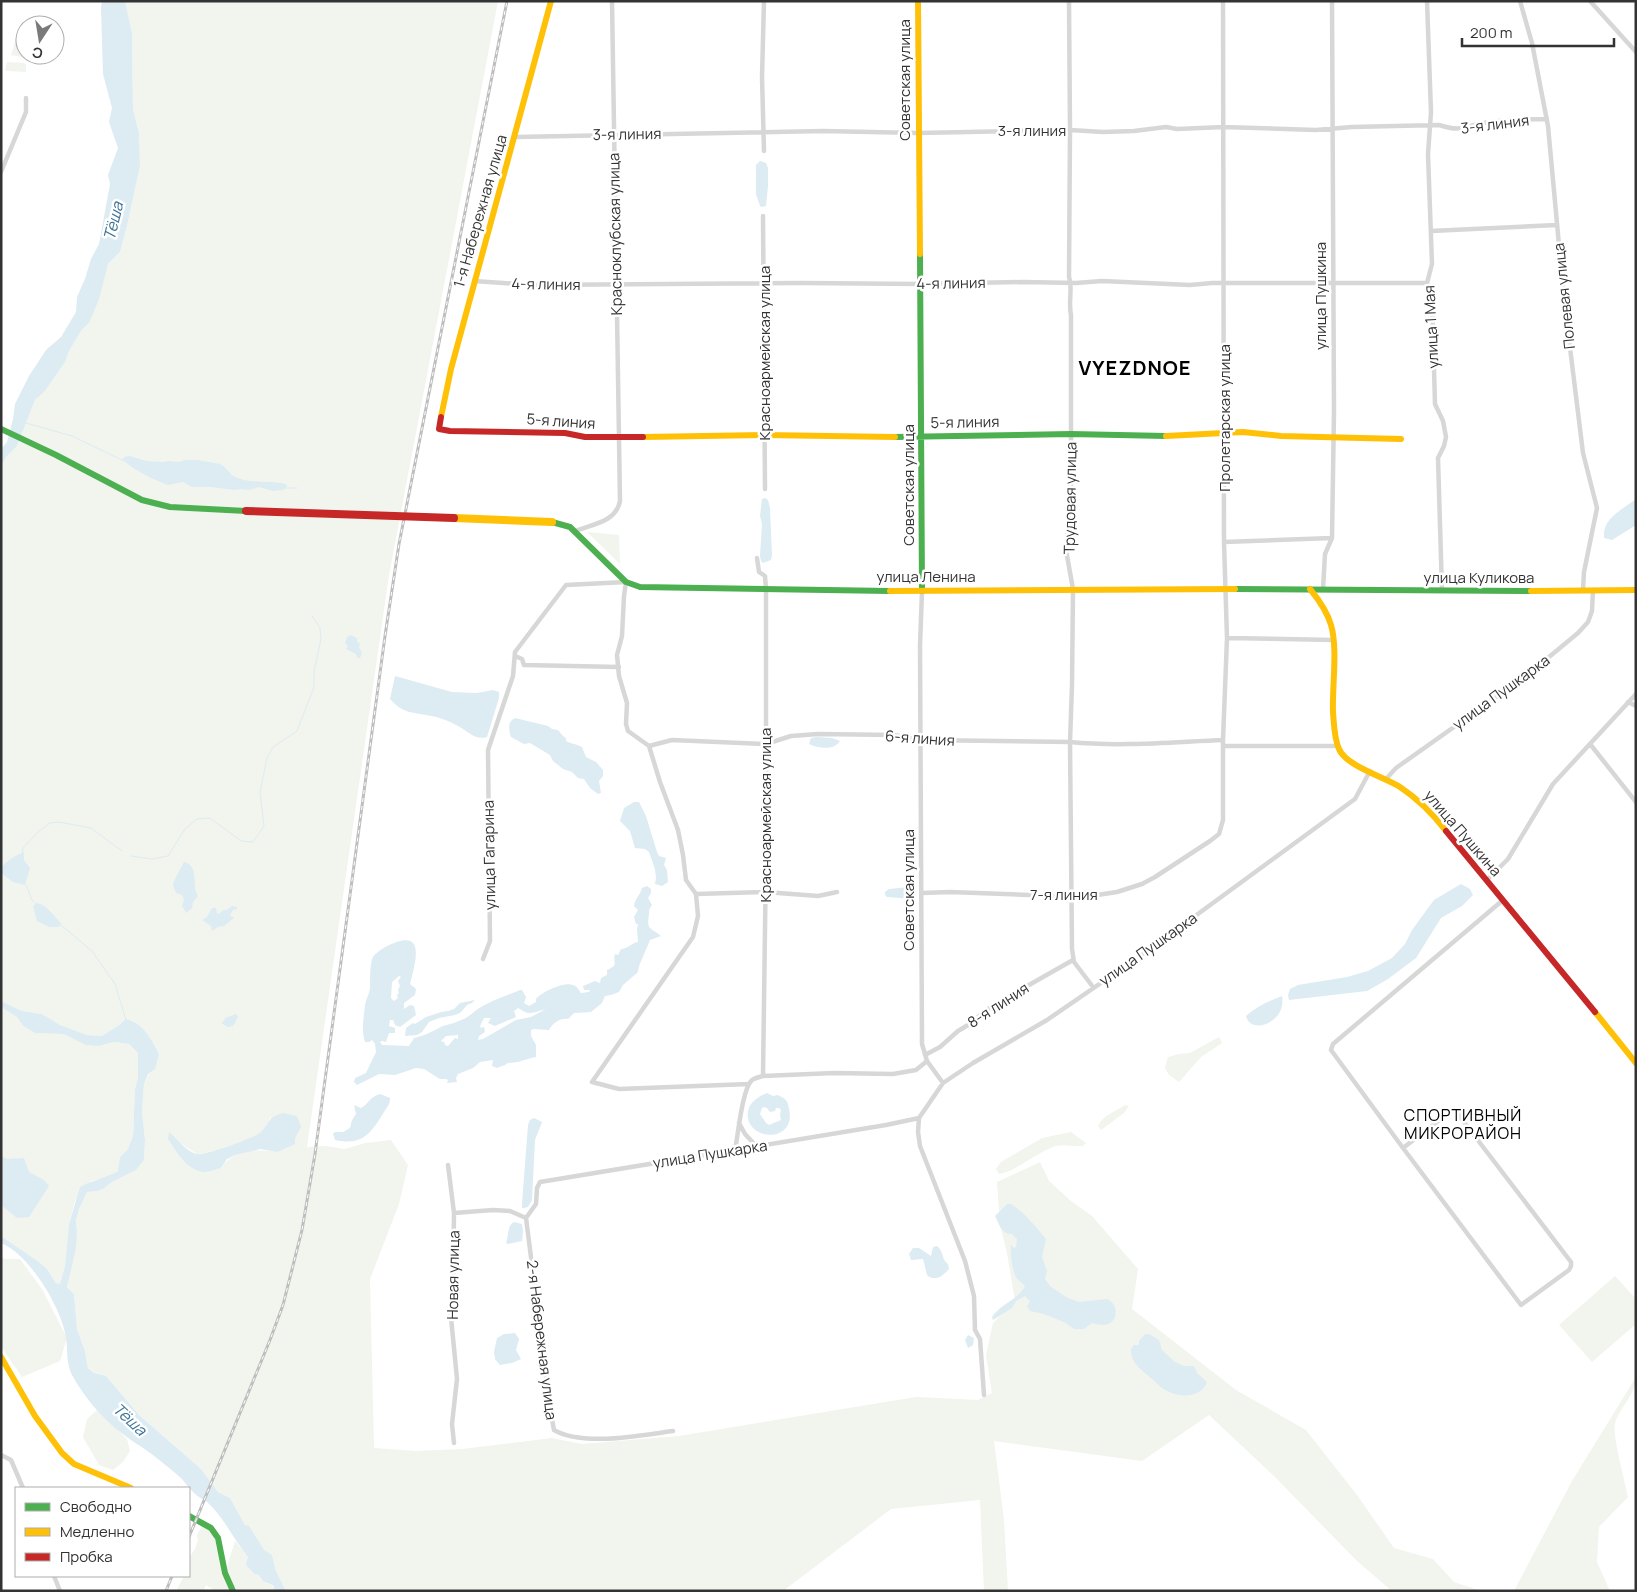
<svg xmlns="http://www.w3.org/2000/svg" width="1637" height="1592" viewBox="0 0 1637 1592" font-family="Manrope,sans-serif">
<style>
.green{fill:#f1f5ed;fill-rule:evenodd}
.water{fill:#ddebf3;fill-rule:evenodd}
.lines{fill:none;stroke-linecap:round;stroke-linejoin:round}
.stream{stroke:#ddebf3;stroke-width:1}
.street{stroke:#d7d7d7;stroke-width:4.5}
.fast{stroke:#4caf50;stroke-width:6}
.slow{stroke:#ffc107;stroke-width:6}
.jam{stroke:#c62828;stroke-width:6}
.rail-casing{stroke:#bebebe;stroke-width:3}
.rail{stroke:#fff;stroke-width:1;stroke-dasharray:4;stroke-linecap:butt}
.slow-bridge{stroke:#ffc107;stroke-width:8}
.jam-bridge{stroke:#c62828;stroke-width:8}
.labels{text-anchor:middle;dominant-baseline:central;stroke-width:5;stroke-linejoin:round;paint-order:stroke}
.street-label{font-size:15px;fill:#333;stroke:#fff}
.water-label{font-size:16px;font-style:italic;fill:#3f7597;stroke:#fff}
.neighbourhood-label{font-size:16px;letter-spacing:1px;fill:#000;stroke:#fff}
.district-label{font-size:20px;font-weight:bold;letter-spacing:1px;fill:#000;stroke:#fff}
</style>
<rect width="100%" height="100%" fill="#fff"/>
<path class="green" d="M125,1H498L389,575L307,1147L326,1146L344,1149L366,1143L391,1140L408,1165L399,1204L370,1279L374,1448L416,1451L462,1449L552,1438L582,1444L679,1436L916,1397L978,1400L992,1393L986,1355L993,1323L1015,1301L1007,1253L1000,1225L997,1182L1040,1162L1049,1181L1071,1201L1092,1216L1138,1269L1132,1309L1236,1390L1306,1430L1357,1495L1394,1548L1433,1559L1454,1582L1481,1591H1392L1357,1561L1276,1478L1209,1415L1142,1461L994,1441L1004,1520L1008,1591H984L980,1500L891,1509L783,1591H286L276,1571L272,1555L264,1551L245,1525L230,1498L218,1492L201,1469L139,1415L106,1376L94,1373L88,1367L85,1351L77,1329L74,1294L67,1287L77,1232L76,1221L79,1209L87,1192L97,1191L103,1189L112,1182L136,1170L144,1160L145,1140L142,1112L144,1084L159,1054C148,1033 145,1030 124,1019L119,1025L102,1036L87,1035L60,1025L42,1014L22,1011L1,1001V466L6,457L17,446L35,400L45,391L65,362L69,351L81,331L89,323L108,264L120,252L127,226L140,166L139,133L133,110L132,33ZM271,1117L277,1152C254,1149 235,1148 221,1168L168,1139L180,1143L197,1154C209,1153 252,1140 260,1134C265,1130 268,1122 271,1117Z
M16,38H25L22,57L11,55Z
M7,62L24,63L26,65V72L7,71L5,70Z
M587,532L619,535L620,564Z
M1,1007L17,1017L23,1026L35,1033L63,1034L73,1039L99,1046L114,1042L129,1044L138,1053V1077L135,1089L133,1136L128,1149L120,1157L119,1170L108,1177L91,1181L75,1201L69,1224L65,1266L60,1284L56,1283L47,1269L39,1262L1,1236Z
M1219,1037L1222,1043L1201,1057L1179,1082L1169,1075L1165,1068L1168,1057L1179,1054L1190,1053Z
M1125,1105L1129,1106L1124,1113L1101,1130L1098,1126C1102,1116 1116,1111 1125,1105Z
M1071,1132L1086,1143L1083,1146C1074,1147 1064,1144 1056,1146C1037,1152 1015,1172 999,1174L996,1169L1001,1162L1042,1138Z
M1,1257L5,1259H20L42,1289L67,1338L60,1361L22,1377L4,1351L1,1344Z
M1615,1276L1636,1299V1324L1592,1362L1559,1325Z
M1636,1377C1636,1394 1620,1407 1615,1423C1612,1435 1625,1482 1628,1497L1599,1527L1597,1562L1610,1591H1514L1572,1481Z
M97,1410L127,1439L130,1451L123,1462L113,1470L99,1465L83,1437L87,1419Z
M202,1526L206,1527L214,1537L230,1591H215L206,1585L203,1591H176L184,1576H189V1558L195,1549L198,1540L197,1535Z
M235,1541L248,1557L263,1581L274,1587V1591H233L225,1573Z"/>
<path class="water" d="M102,1H125L132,33L133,110L139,133L140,166L127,226L120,252L108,264L99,299L89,323L81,331L69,351L65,362L45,391L35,400L17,446L6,457L1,466V449L7,442L13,419L15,404L29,376L46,350L61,337L76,312L77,297L85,279L91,259L99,244L110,184L108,175L118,148L109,122L112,108L103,74L101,7Z
M760,161L766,163L768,168V186L766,206L762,207L760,206L756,194V165Z
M130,456L146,461L164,462L169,461L179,462L185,460H197L220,464C227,467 229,474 235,477C250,484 270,480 286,484L287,486L283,490L273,491L259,487L249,490L241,489L235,490L211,487H192L183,482L168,485L151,478L133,468L123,460L124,457Z
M765,498L768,500L770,508L772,555L771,560L763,563L761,561L760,556L762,524L760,516L762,499Z
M1636,499V525L1612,540L1604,538C1602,518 1622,510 1636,499Z
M351,635L357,638V641L360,644L359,647L362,653L360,658H357L356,654L346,649L348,646L345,643L347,637Z
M395,676L452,692L477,693L493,690L499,692V698L487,737C475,741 467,730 456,725C449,721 439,717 431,716C413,712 403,714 390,699Z
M515,718L548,726L552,729L558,730L563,736L566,738V741C572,744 576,744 582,747L586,757L596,762L603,770V776L599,781L601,793L598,794L590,788L584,779L578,778L572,772L563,769L553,761L550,755L530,743L524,744L511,737C509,730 507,722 515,718Z
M816,737L832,738L840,741C834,751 818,748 809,744L811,738Z
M634,802H639L646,816L657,852L659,856L666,858L664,865L667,870L668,882L662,886L655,884L656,878L655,869L649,852L645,849L635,848L630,831L620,821L624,808Z
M24,852V860L30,868L25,885L13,882L1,873V867C8,860 16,855 24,852Z
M184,862C200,865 191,887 198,896L193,902L192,908L186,913L182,906L184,900L182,895L176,893L173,885L174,881Z
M1461,884L1470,889L1473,895L1462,906L1441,918L1416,958L1388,979L1367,991L1289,1000L1288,995L1290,989L1298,985L1347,977L1368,971L1392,958L1405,944L1412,930L1434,900Z
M647,886L651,889V893L648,898L652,905L649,910C650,915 646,923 650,928C653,931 658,933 661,936L650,940L639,966L638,972L623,985L619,992L611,995L605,996L602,1003L591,1012L574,1013L568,1019C560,1018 554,1022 549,1030L534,1029L531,1030V1036L536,1045V1057C526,1059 518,1063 508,1063L505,1065L497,1068L492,1066L493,1060L480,1062L473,1068L458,1074L456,1078L457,1082L447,1083L448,1080L446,1079H440L424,1069L416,1068L395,1075L379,1074L357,1085L354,1082L355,1078L366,1073L376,1052L375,1044L372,1040L369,1042H365C361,1029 364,1017 365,1005C366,999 370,993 370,987C370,980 370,962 373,957C378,949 406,934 413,943C420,951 412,975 410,984L416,989L415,995L404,1003V1009L410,1005L414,1006L416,1015L400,1027L395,1025L393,1020H390L389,1026L395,1028V1033H389L386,1042L382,1041L380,1042L382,1045L409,1046L414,1038C424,1036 433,1031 443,1026C449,1024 455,1023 461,1020C468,1018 472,1013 478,1009C490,1001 506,996 520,990H522L526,997L524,1003L529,1006L536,1002V999C541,992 565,981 573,985C577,986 579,990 581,993L589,992L590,990H584L583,986L595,981L600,983L601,978L607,975V970C620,964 612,964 615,954L618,955L621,949C628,949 631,943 638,942L637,929L638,924H636L634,917L638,910L634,906C635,898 640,896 642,888ZM399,976L401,977L398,981L400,986L398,990L399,993L397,995L398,998L394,1001L391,998L392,982ZM518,1008C521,1009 522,1011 525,1012C531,1015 541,1010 546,1009L531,1017L516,1020L483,1039L478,1040L479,1036L485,1032L484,1027L481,1028L480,1026L484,1018H491L488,1023L495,1026L516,1017L514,1011ZM458,1035V1039L455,1038L448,1046L445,1045L444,1041L443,1042L441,1041L446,1036Z
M908,887L913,889L917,893L913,899L887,897L885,895V892L889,889Z
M37,903C49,906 52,915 61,923L59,927H49L37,921L33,906Z
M232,906L237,907V909L233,910L230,915L234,918L224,926L218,927L212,931L211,926L202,920L207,917L212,908H216L217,913L218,914L224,910H227Z
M1282,996C1287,1022 1251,1036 1246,1016C1256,1007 1269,1001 1282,996Z
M475,1000L472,1003L467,1005L460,1013L455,1015L439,1018L429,1022L422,1032L417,1035L405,1036L406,1028L413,1023L415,1024L426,1017L441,1012L448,1011L454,1009L460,1003Z
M1,1001L22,1011L42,1014L60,1025L87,1035L102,1036L119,1025L125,1019C142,1022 151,1038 159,1054L155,1069L148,1074L144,1084L142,1112L145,1140L144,1160L136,1170L112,1182L103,1189L97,1191L87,1192L79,1209L76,1221L77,1232L76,1248L67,1287L74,1294L77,1329L85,1351L88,1368L94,1373L106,1376L139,1415L201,1469L218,1492L230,1498L245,1525L249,1526L264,1550L272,1555L276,1571L286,1591H274V1586L263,1581L259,1575L255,1574L246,1565L248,1557C234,1540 223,1516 207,1502C203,1499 198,1497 194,1493C190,1489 186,1484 182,1479C175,1472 166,1466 158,1459C145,1448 129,1440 115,1428C98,1413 83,1395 72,1375C66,1363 68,1351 66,1338C62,1308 29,1254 1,1243V1236L39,1262L47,1269L56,1283L60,1284L65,1266L69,1224L80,1187C93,1180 106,1178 118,1171L120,1157L128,1149L133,1136L135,1089L138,1077V1053L129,1044L114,1042L99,1046L86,1045L63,1034L35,1033L23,1026L17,1017L1,1007Z
M236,1014L238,1017L233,1026L228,1027L221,1023L224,1021L225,1018Z
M767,1093L773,1096L778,1095C786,1099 788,1101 789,1109C797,1145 743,1141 748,1111C750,1102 759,1096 767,1093ZM764,1107L767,1108L770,1112L775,1111L776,1108H779L781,1110L780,1115L781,1120L769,1125L766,1123L760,1114L762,1108Z
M380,1094L390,1098C390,1105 387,1107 384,1112C371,1133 363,1146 335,1140L333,1134L335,1132H343L350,1128L352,1120L356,1114L354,1105L361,1108C370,1103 368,1098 380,1094Z
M283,1113L297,1116L301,1127L295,1138V1144L277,1152L260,1149L235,1155L227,1159L221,1168C216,1169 210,1172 205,1172C188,1172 176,1151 168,1139L169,1132C177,1139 186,1151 196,1154C203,1156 255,1138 261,1132C272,1121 265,1119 283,1113Z
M534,1118L542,1122L535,1140L532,1200L528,1207L524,1208H522V1204L528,1125L530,1120Z
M1,1156L7,1159L24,1158L29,1172L44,1180L49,1186L29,1217L17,1218L1,1205Z
M1007,1204H1011C1025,1213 1035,1226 1046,1239L1042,1257L1047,1271L1045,1279L1051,1287L1066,1297L1079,1302L1107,1299C1118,1303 1119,1320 1108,1324C1103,1326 1096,1324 1092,1323L1084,1329H1074L1066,1323L1044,1314L1030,1311L1027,1306L1030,1301L1025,1296L1016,1301L1012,1308L993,1320L992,1317C1000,1304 1019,1299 1025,1286C1022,1282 1018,1281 1016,1277C1012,1270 1010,1252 1011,1244L1013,1248L1016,1247L1017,1239L1012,1234C1002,1235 999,1224 995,1216Z
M514,1222L522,1224L523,1231L522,1241L508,1244L506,1243C509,1235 507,1226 514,1222Z
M937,1246C944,1251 941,1259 948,1264L949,1269C943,1276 935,1282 927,1275L923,1259L911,1260L909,1254L913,1248H919L931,1256L933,1247Z
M515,1333L519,1339L516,1350L521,1359L512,1363L500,1365L495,1359L494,1352L497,1338L504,1334Z
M1145,1334H1149L1159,1340L1162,1350L1175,1362L1184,1366H1194L1197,1373L1207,1382C1201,1398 1180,1398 1167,1391C1161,1388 1157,1383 1152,1379C1143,1371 1130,1363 1131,1349L1134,1345H1139V1341Z
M968,1335L974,1338L973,1345L968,1348L965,1340Z"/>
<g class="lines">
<path class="stream" d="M26,423L72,436L124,461
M285,488H297
M22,855L23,848L38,832L50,823L59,822L91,828L122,851
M131,856L152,859L168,856L185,829L197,819L210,818L241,841L253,842L264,826L260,792L267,758L273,747L297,731L314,687V671L321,639L320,628L312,616
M26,885L32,900L35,903
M61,925L92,951L115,984L126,1020"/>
<path class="street" d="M764,1L762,77L764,151
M1069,1L1070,130L1069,277C1073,289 1068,302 1071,315V490L1066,550L1073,589L1072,685L1070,742L1072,949L1074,962L1093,987
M1427,1L1431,112L1428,154L1432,264L1427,283L1432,300L1435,404L1443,421L1446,437L1444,446L1438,458L1442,591
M1520,1L1532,43L1548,126L1564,299L1583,453L1597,508L1584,572L1583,590
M1590,1L1636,52
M515,137L823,131L918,133L1070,130L1103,132L1134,131L1166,127L1177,129L1224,127L1316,130L1352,127L1439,125C1461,132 1462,127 1483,123C1503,120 1525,119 1547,119
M1,172L26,112V98
M763,216L765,489
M1431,231L1557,225
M474,281L534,285L802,283L920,284L1023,282L1076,283L1102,281L1190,285L1212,283H1427
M575,531C593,524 616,522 620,501L612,1
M1224,542L1332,538
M757,558L759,572L765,576L766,589V854L763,1076
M1323,589L1325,554L1332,538L1334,411L1332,1
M922,591L920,646L922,1044L927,1061L943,1083
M1227,638L1334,640
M515,656L522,659L524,665L619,667
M1628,702L1636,706
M1590,744L1636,802
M649,746L672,740L766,744L791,736L818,734L894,735L920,740L1070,742C1120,747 1172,742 1223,740
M649,746L660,782L678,830L683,855L686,880L696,894L698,916L693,937L592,1082L619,1089L749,1084
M1223,746H1338
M1386,779L1396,768L1526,676L1578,633L1588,622L1592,611L1593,590
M1487,880L1508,859L1553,784L1636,694
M922,893L950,892L1084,897L1117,892L1142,884L1155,877L1210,841L1219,834L1223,820V740L1227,638L1224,542L1223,1
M696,894L765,892L818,896L837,892
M483,959L490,941L488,750L513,676L515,652L566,585L626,582L624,596L622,636L617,655L619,676L627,703L626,724L628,731L649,746
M925,1055L940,1047L958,1031L968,1025L992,1006L1073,960
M739,1123L745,1134L757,1147
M1403,1148L1454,1109L1571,1262V1266L1569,1270L1521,1305L1403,1148L1331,1050L1333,1044L1503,900
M735,1150C738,1136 742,1089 752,1080C755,1078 759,1077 763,1076L834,1073L893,1074L916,1070L927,1061
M448,1165L454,1213L453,1283L450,1307L457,1379L452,1424L454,1443
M454,1213L493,1210L510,1211L526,1218
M526,1218L536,1204L537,1188L540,1182L886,1125L919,1118
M526,1218L551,1414L554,1430C583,1447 641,1435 673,1431
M984,1395L980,1339L975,1330L974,1296L965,1261L920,1146L918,1132L919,1118L943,1083L973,1063L1047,1020L1146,952L1355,799L1370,771
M1,1455L11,1460L23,1488
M54,1576L60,1591"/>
<path class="fast" d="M920,254L922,591
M1,429L56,455L142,500L170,507L246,511
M895,437L1071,434L1166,436
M552,522L570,527L626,582L640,587L890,591
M1235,589L1531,591
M189,1516L211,1528L218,1538L225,1573L233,1591"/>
<path class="slow" d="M918,1L920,254
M441,417L451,369L551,1
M1166,436L1243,432L1281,436L1401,439
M643,437L764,435L895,437
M1310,589C1319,600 1327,611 1331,625C1338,648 1332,687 1333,712C1334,724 1334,738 1339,749C1346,766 1384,777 1400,787C1418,799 1433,814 1446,831
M890,591L1235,589
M1531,591L1636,590
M1595,1012L1636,1063
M1,1357L35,1416L62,1453L74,1464L131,1488"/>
<path class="jam" d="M441,417L439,429L450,431L565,433L585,437H643
M1446,831L1595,1012"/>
<defs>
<path id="rail" d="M189,1537L270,1340L283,1305L302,1230L315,1154L385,636L399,544L507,1
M166,1591L172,1576"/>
</defs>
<use href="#rail" class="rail-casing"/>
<use href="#rail" class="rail"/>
<path class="slow-bridge" d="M454,518L552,522"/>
<path class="jam-bridge" d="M246,511L454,518"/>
</g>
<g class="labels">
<g class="street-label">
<text transform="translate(904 80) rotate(-90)">Советская улица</text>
<text transform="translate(1495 124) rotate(-7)">3-я линия</text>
<text x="1032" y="130">3-я линия</text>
<text transform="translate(627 134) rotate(-1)">3-я линия</text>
<text transform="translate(480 211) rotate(-74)">1-я Набережная улица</text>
<text transform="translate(615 234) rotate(-91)">Красноклубская улица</text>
<text transform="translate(951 283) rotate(-1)">4-я линия</text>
<text transform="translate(546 284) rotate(1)">4-я линия</text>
<text transform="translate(1320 296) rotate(-90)">улица Пушкина</text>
<text transform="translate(1564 296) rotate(-96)">Полевая улица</text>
<text transform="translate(1431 327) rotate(-93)">улица 1 Мая</text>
<text transform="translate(764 353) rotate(-90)">Красноармейская улица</text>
<text transform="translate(1224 418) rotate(-90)">Пролетарская улица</text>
<text transform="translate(561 421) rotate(4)">5-я линия</text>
<text transform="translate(965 422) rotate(-1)">5-я линия</text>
<text transform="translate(908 485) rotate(-90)">Советская улица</text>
<text transform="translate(1070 498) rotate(-89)">Трудовая улица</text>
<text x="926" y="576">улица Ленина</text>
<text x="1479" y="577">улица Куликова</text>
<text transform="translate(1501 692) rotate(-36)">улица Пушкарка</text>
<text transform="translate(920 738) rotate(4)">6-я линия</text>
<text transform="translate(765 815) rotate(-90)">Красноармейская улица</text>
<text transform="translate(1463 833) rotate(49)">улица Пушкина</text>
<text transform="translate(489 855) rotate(-91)">улица Гагарина</text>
<text transform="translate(908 890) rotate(-90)">Советская улица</text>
<text x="1064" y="894">7-я линия</text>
<text transform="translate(1148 949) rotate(-35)">улица Пушкарка</text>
<text transform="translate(998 1005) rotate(-33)">8-я линия</text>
<text transform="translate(710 1154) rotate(-9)">улица Пушкарка</text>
<text transform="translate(453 1275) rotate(-89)">Новая улица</text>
<text transform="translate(542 1340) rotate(83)">2-я Набережная улица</text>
</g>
<g class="water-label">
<text transform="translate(113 221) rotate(-76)">Тёша</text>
<text transform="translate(130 1419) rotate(43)">Тёша</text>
</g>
<g class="neighbourhood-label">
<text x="1463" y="1115">СПОРТИВНЫЙ<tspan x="1463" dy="18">МИКРОРАЙОН</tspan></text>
</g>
<g class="district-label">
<text x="1135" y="367">VYEZDNOE</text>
</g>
</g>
<rect width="1637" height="1592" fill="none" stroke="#333333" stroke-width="5"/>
<rect x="15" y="1487" width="175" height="90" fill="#ffffff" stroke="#adadad"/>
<rect x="25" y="1503" width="25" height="8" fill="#4caf50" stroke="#adadad"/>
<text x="60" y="1512" font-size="15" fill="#333333">Свободно</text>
<rect x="25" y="1528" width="25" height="8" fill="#ffc107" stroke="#adadad"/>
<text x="60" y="1537" font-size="15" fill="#333333">Медленно</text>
<rect x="25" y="1553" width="25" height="8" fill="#c62828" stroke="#adadad"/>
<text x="60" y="1562" font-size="15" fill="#333333">Пробка</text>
<g transform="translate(40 40) rotate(192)"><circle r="24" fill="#ffffff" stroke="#adadad"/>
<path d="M0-4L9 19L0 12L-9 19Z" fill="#7a7a7a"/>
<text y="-8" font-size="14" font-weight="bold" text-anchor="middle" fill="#333333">С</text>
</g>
<path d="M1462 38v8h152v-8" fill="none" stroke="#333333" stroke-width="2.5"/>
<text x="1470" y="38" font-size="15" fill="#333333" stroke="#ffffff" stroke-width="4" paint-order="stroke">200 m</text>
</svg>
